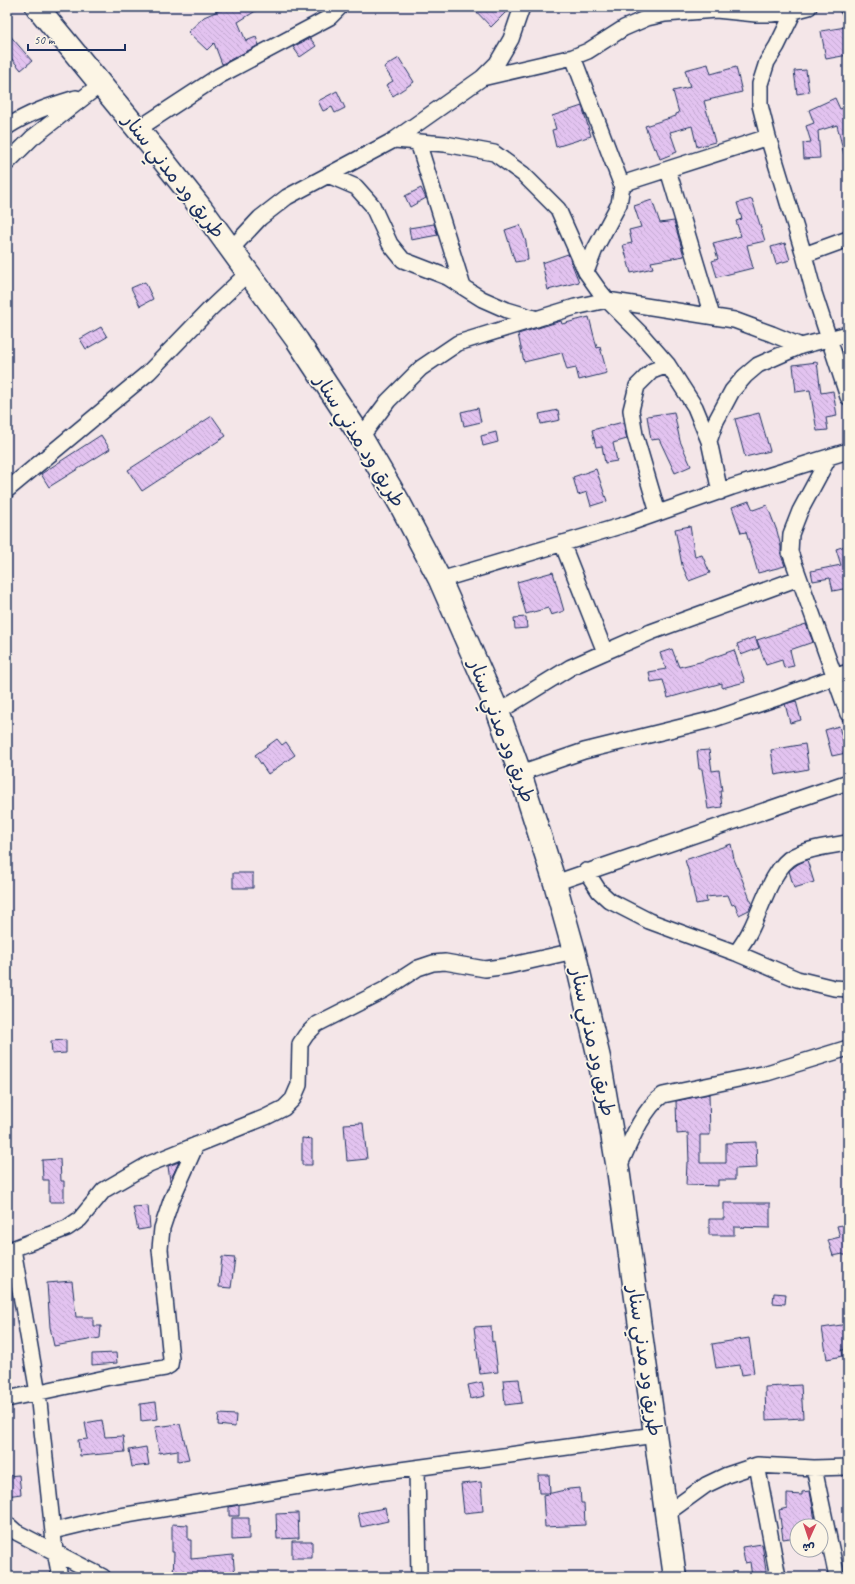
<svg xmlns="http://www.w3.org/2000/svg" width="855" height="1584" viewBox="0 0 855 1584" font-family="Caveat,'Playpen Sans Arabic',sans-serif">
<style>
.building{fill:url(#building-back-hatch);stroke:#1b2f5e}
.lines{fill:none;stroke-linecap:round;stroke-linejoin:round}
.minor-casing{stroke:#1b2f5e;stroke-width:18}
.highway-casing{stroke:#1b2f5e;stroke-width:25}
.minor{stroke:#fcf5e5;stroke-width:15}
.highway{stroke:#fcf5e5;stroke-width:22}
.labels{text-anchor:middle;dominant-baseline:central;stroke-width:3.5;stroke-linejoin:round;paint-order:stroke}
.street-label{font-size:20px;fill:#1b2f5e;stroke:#fcf5e5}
</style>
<defs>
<pattern id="building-back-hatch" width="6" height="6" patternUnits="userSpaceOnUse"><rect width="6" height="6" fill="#e3c3f0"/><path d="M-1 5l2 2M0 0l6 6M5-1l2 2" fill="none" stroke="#c2a8d0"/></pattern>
</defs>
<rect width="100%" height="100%" fill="#f4e6e8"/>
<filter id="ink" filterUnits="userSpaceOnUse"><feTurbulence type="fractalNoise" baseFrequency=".025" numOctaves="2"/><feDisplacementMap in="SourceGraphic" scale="8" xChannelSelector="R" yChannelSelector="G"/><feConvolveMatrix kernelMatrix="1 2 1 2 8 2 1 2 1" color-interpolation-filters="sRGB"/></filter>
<g filter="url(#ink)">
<path class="building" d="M227,7H262L238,22L246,41L256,37L259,45L222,64L214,43L207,50L188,32L204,17Z
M472,7H511L491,27Z
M846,27L848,36V55L826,59L821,31Z
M7,32L32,61L21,70L7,53Z
M310,38L316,46L300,57L293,47Z
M399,58L414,82L393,96L386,85L393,81L384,67Z
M708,64L711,74L736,67L742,92L704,101L715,142L697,147L692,126L670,132L677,152L660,159L656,148L654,149L645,126L676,116V114L679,113L673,91L690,87L685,70Z
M806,70L809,92L797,94L794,71Z
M337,91L345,108L335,113L332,107L323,111L318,101Z
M835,98L840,109L848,106V154H844L837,125L818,131L820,158L804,159L803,143L811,142L806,126L814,123L809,110Z
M582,106L591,136L556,147L552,130L556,129L552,116Z
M421,188L426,198L410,207L405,196Z
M752,199L765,241L747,245L753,268L717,277L712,261L718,259L713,243L741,236L736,221L742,219L737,203Z
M652,200L660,223L674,221L684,256L651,262L653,268L631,273L623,245L632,243L629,230L641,227L634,206Z
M434,224L438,235L411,240L409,228Z
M520,225L526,242L528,260L515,262L505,230Z
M785,243L790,260L776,264L771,247Z
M568,254L579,282L548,290L542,263Z
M145,282L153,299L140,306L131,288Z
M589,317L597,348L600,347L607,373L579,380L576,368L567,370L562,353L524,362L518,334L561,321L562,324Z
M101,327L107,337L86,349L80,339Z
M817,362L821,393L833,391L837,416L826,418L828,430L817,431L810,390L796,392L793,365Z
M478,408L481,422L464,426L461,412Z
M558,410L560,420L541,424L539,414Z
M674,412L680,441L691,466L675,473L659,439L651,440L647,416Z
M759,413L770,451L745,457L735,419Z
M212,416L226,436L142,491L128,470Z
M623,422L627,439L613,443L617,461L605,463L602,446L596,447L592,430Z
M496,432L498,442L483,446L481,436Z
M101,435L110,449L49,487L41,474Z
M596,469L607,501L591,506L587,492L578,495L573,477Z
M749,501L753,510L767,505L777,531L781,547V555L785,566L758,573L746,532L741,533L732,507Z
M690,526L695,557L702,555L710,573L689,581L682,565L675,529Z
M848,545V588L833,591L830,578L813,581L811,571L841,565L836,549Z
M553,572L564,611L551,615L548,608L526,614L517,582Z
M526,617L527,628L515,629L514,618Z
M806,624L813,642L790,650L794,666L784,668L782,660L766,665L757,640Z
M755,637L759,648L741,655L737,644Z
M672,649L679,667L700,662L734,650L745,682L722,688V683L668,698L663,680L651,682L649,672L666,669L660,653Z
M796,701L801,720L790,723L785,704Z
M839,726L846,753L832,756L825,730Z
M277,739L282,745L286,742L295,755L268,774L255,755Z
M805,744L809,769L775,775L771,750Z
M709,750L712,771L719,770L722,791H720L722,807L708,809L702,769H699L697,751Z
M731,844L734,859L750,899L752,903L749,910L739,915L735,904L732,905L728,895L706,897L707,902L696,904L690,876L685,860Z
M807,860L814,882L794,888L789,871L798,864Z
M233,873H253V888H233Z
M66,1040V1053L52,1054L51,1041Z
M709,1094L710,1135H700V1163H726V1143L756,1142L757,1168L735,1169V1180H718V1186L686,1185L687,1162H689L688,1133L677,1134L676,1101Z
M363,1123L367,1159L347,1161L344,1124Z
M302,1138L312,1139V1165H302Z
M60,1159L61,1181H64V1202H49V1180H43L42,1160Z
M179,1162L170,1181L168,1166Z
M724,1203H770V1228L734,1227V1235H709V1219H724Z
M148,1206L150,1228L138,1230L133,1207Z
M848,1224V1255H843V1254L833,1256L828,1240L840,1237L837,1226Z
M222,1257L235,1258L231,1288L219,1287Z
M72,1281L76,1317H93V1326H101L100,1338L54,1346L50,1327L47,1283Z
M774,1293L786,1294L785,1304L773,1303Z
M848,1324V1349L842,1350L843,1356L827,1359L822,1328Z
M491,1326L492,1342L494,1341L498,1372L480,1374L474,1327Z
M749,1338L754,1373L742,1375L740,1365L716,1368L712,1344Z
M116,1353L117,1363L92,1365V1354Z
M519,1379L522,1403L505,1405L503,1380Z
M482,1382L485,1396L471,1399L468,1385Z
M801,1385L803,1418L766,1420L765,1387Z
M156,1402L158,1419L141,1421L140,1404Z
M219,1414L236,1415L235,1427L218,1425Z
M102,1420L105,1437L123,1436L125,1452L80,1456L78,1440L88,1439L85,1423Z
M180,1424L189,1459L178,1461V1450L159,1453L155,1427Z
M146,1447L149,1465L132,1467L129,1450Z
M19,1475L21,1494L7,1496V1476Z
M538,1475H549L550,1493H539Z
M481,1482L483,1511L464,1513L461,1484Z
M580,1488L581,1503H584L585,1525L545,1527L543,1495L569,1489Z
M810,1491L816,1526H797V1537L783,1539L779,1510L787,1508V1494L802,1495V1492Z
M239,1505V1516H229V1507Z
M385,1508L388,1521L361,1527L358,1513Z
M298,1513L299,1538L277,1539L276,1514Z
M232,1518H249V1539L232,1540Z
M172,1524L188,1525V1540H191V1559L233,1555L235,1577H173L174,1552H172Z
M292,1541H312V1558H292Z
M762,1544L767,1577H752L750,1562L745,1563L742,1547Z"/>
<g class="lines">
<defs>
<path id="minor" d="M847,7L848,9
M794,11L777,46L767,62L760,84V105L768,137L804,255L814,293L848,397
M573,57L622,186L619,204L595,249L586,272
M482,78L573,57L588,51L624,28L647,18L665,14L716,10L756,14H771L794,11L809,7
M7,127C30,112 50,106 76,98
M138,129L219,76L330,17L340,7
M394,140L445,144L494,153L523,174L558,209L586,272L598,289L607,300L640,333L668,365L695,407L709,441L720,492
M418,142L463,287
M7,163L32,138L101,84
M668,170L712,316
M328,175L356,187L372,205L390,244L403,260L447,277L482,299L507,310L537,319
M622,186L631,181L768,137
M231,249L260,218L287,197L394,140L482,78L497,63L511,39L522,7
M804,255L848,239
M361,437L388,401L421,368L458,343L575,307L607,300L734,320L772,334L801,346
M709,441L716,421L732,391L745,376L758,365L801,346L848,334
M829,457L800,511L791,534L790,552L848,714
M7,490L149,372L210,309L248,273
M658,513L635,435L631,410L637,386L652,371L668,365
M562,543L605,652
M440,580L627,524L732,487L848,451
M498,712L571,667L605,652L651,632L799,578
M520,773L584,751L714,719L777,698L848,672
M586,871L599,891L610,901L649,921L736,953L797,979L834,988L848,989
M555,883L848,782
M736,953C742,945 748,936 752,927C762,907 773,866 794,856C810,848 830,846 848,843
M618,1169C628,1147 643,1108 663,1095L767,1073L848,1048
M13,1249L38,1393L55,1551L60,1577
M7,1251L67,1228L80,1219L104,1190L149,1164L266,1117L284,1108L293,1099L299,1085L300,1044L306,1035L317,1024L384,990L418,968L433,963L445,962L485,969L508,966L574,951
M7,1399L110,1377L165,1368L170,1365L171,1359L160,1249L162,1228L171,1201L196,1145
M757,1465L778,1577
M417,1468L419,1577
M814,1468L837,1577
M666,1514L706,1485L727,1475L757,1465L814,1468L848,1467
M7,1524L16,1532L103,1577
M53,1531L103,1519L371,1474L655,1435"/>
<path id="highway" d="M37,7L163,160L201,208L297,340L361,437L400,504L440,580L498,712L520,773L555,883L574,951L599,1058L618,1169L675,1577"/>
</defs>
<use href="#minor" class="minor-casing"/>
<use href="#highway" class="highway-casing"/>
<use href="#minor" class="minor"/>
<use href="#highway" class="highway"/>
</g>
</g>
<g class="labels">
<g class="street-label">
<text transform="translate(174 176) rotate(52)">طريق ود مدني سنار</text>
<text transform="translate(360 441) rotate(58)">طريق ود مدني سنار</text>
<text transform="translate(502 731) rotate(69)">طريق ود مدني سنار</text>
<text transform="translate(593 1042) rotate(78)">طريق ود مدني سنار</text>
<text transform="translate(645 1361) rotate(82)">طريق ود مدني سنار</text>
</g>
</g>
<rect width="855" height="1584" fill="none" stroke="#fcf5e5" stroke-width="24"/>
<rect x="12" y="12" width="831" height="1560" fill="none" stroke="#1b2f5e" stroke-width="1.5" filter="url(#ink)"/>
<g transform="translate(809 1538) rotate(183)"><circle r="19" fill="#fcf5e5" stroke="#a2a6af"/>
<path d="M0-3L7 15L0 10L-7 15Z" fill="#d1495b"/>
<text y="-6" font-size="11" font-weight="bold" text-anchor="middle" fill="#1b2f5e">ش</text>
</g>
<path d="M28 44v6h97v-6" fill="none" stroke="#1b2f5e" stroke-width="2"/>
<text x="34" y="44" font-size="12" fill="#1b2f5e" stroke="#fcf5e5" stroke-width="3" paint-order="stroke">50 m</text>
</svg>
